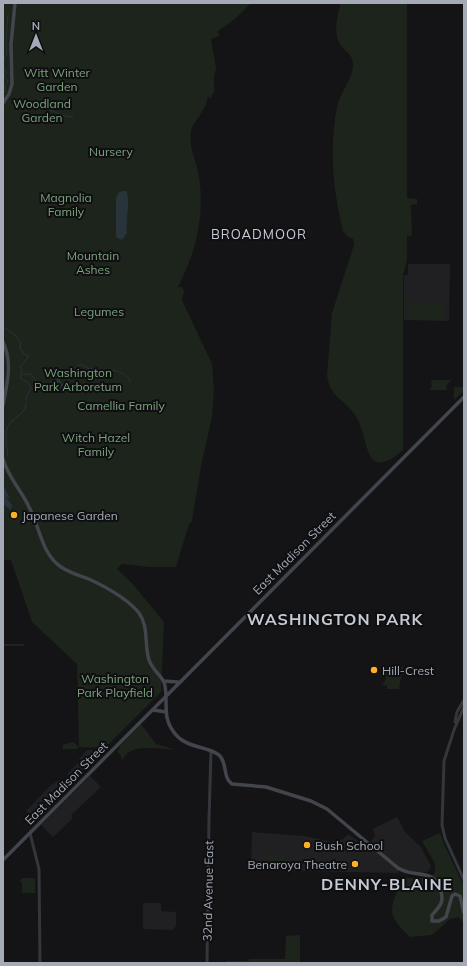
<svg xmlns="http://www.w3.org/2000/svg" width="467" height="966" viewBox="0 0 467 966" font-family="Mulish,sans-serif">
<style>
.built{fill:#202023}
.green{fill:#1c241c}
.water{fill:#29333a}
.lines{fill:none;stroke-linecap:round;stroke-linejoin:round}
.stream{stroke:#29333a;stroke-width:1}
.tertiary{stroke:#34363b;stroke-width:3}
.secondary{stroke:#42454b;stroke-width:3.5}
.poi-dot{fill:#ffaf23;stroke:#0f0f11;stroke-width:1.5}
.labels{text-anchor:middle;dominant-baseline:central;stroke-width:4;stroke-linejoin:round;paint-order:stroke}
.park-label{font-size:12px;fill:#7aa47b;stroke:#0f0f11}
.poi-label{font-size:12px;fill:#a4abb7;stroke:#0f0f11;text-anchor:start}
.street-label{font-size:12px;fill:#a4abb7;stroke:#0f0f11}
.neighbourhood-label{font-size:13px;letter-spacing:1px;fill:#c6cad3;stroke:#0f0f11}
.district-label{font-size:16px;font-weight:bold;letter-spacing:1px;fill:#c6cad3;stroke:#0f0f11}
</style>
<rect width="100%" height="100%" fill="#141416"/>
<path class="built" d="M408,264H450L449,321L404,320V275H408Z
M87,750H100L103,753L74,781L67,774L80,761L79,759Z
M90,776L101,787L71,815L73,818L53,837L41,825Z
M59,780L68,790L36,822L26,811L50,786Z
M397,817L405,832L421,847L431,866L428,872L417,873L400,868L398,873L251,870L252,832L305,836L332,842L343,839L348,834L366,847L375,836L373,829Z
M143,903H161V911L176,912V926L173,930L143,929Z"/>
<path class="green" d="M3,3H251L235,19L218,31L219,36L211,39L216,68L214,78V92L210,99L208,96C207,101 206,106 203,110C199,118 193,123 191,131C188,146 197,162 199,177C205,216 196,252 178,287H182L184,290L182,300L212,364L214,391L212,417L201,466L192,521L189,524L176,567H149L122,564L117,569L131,582L164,622L161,692L105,748L79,747L77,749H63V745L73,742L79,747L77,664L32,622L11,560H3Z
M341,3H407V198L417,199V204L411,205L412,233L410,237L407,235V261L403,275V450C362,486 370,436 355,415C344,398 331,399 327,376L332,313L354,245L353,239L347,236L343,231C333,192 329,146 337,107C340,93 351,81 353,67C354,55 346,53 340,44C333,32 337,16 341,3Z
M404,299H411V303L444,304L445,317L442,319H407L408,306H404Z
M431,380H451L446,386L447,390H430L432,386Z
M454,387H464V391L454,400Z
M384,667H403L399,689H387V686L381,684L384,683L386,678Z
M141,724L156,744L176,750C160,749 128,742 122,761L121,756L117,751L120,748L119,747Z
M440,833L445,846L464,886V924L459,917L450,919L432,935L410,937C384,913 391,909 402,878H430L435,873V864L422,841Z
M266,855H283V857L288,855L289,858L286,867H266Z
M23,878H35V893H22V882L19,881Z
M300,935V963H226V961H249V959H285L286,936Z"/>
<path class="water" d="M123,191H126C131,199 125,222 127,233L122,240L116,237V198L119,192Z
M60,378V381L64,386L54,389L52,386L55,380Z
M3,484L10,499L5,496L12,505L11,510L3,504Z"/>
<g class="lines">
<path class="stream" d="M3,58L7,55C5,43 7,27 8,15
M3,92H6L5,85L8,81L4,76L7,73L4,69L3,59
M39,109H47L65,116L73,117
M3,327L15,335L21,343L20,349L23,352V354L29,356L20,367L22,370L20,378L27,382L31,388L26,399
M77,366L81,364L89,369H97
M102,370C112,369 130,372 130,383
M22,374H31L38,384
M60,378L70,368L75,367
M8,457C7,448 4,435 8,426C13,417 27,414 26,402
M3,645H24"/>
<path class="tertiary" d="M464,707L454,730L444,761L442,825L445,838L464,880
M455,722L457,712L464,700
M209,815V819L211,751
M30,833L39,869L40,963
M207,963L209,819"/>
<path class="secondary" d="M3,103L9,94L12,84L11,44L15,3
M3,342C13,363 7,384 3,405
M3,459C8,477 21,490 29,507C40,527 41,553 61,567C70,573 80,576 89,579C106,587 127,598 139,613C149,627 144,644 149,660C152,669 161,676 164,682C170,701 159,718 178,737C189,748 207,746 219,755C228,763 222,777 232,784L266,787L311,801L327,809L398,868C416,879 434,867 441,891C444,903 440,906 432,915V921H439L446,917L452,896L455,894L460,896L464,913
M163,681L178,682
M153,710L166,712
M3,860L464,397"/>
</g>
<g class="poi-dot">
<circle cx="14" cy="515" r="4"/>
<circle cx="374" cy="670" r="4"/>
<circle cx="307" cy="845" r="4"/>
<circle cx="355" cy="864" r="4"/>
</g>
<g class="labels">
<g class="park-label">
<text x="57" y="72">Witt Winter<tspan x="57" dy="14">Garden</tspan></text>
<text x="42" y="103">Woodland<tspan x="42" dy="14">Garden</tspan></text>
<text x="111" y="151">Nursery</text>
<text x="66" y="197">Magnolia<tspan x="66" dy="14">Family</tspan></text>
<text x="93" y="255">Mountain<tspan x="93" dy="14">Ashes</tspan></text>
<text x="99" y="311">Legumes</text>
<text x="78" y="372">Washington<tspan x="78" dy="14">Park Arboretum</tspan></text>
<text x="121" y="405">Camellia Family</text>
<text x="96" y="437">Witch Hazel<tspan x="96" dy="14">Family</tspan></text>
<text x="115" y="678">Washington<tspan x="115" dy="14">Park Playfield</tspan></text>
</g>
<g class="poi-label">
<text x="22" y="515">Japanese Garden</text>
<text x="382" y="670">Hill-Crest</text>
<text x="315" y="845">Bush School</text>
<text x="347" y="864" text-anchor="end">Benaroya Theatre</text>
</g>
<g class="street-label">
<text transform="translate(294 553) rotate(-45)">East Madison Street</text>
<text transform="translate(66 783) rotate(-45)">East Madison Street</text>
<text transform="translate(208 891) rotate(-89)">32nd Avenue East</text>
</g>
<g class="neighbourhood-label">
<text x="259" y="234">BROADMOOR</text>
</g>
<g class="district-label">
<text x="335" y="619">WASHINGTON PARK</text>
<text x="387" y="884">DENNY-BLAINE</text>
</g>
</g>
<rect width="467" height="966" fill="none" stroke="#a4abb7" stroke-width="8"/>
<g transform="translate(36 36)" stroke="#0f0f11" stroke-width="3" paint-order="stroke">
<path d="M0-3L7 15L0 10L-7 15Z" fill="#a4abb7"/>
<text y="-6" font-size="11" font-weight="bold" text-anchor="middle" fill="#a4abb7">N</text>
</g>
</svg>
